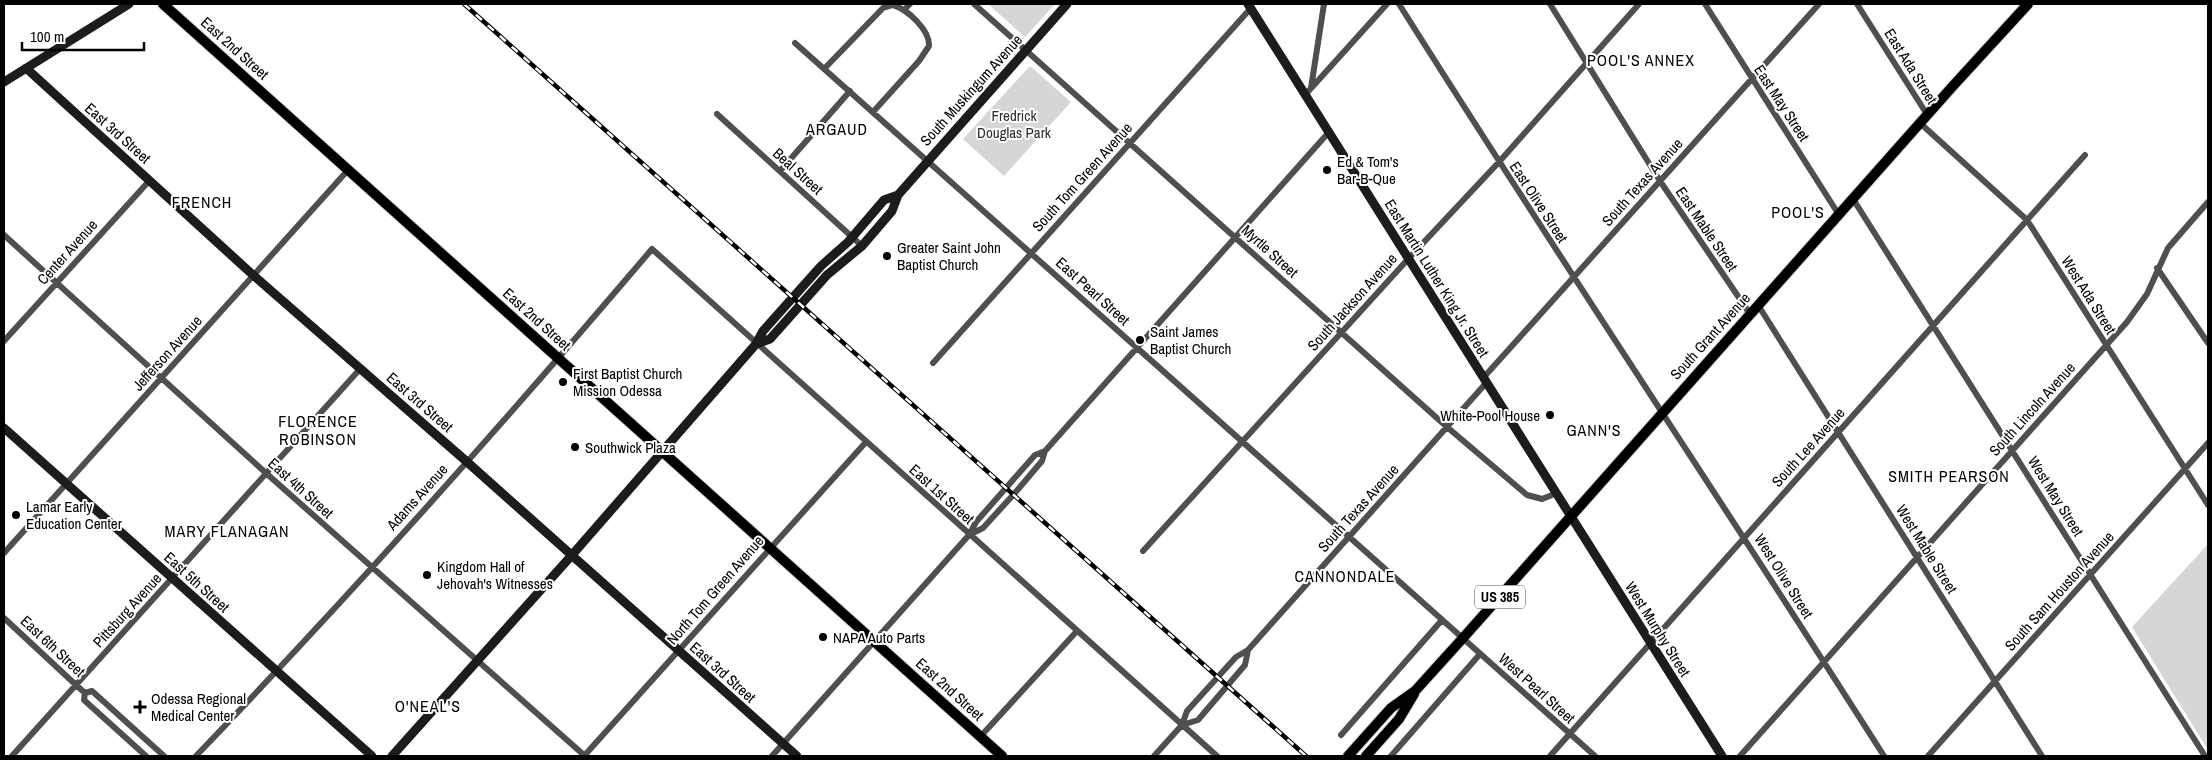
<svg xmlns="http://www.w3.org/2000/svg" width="2212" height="760" viewBox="0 0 2212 760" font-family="'Archivo Narrow',sans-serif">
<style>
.green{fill:#d6d6d6}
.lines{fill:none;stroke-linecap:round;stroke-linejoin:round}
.primary-casing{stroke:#dbdbdb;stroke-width:12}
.street{stroke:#4f4f4f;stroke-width:6}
.secondary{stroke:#1c1c1c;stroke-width:9}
.primary{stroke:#000;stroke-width:10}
.rail-casing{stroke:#000;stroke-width:4.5}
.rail{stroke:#fff;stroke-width:2.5;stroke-dasharray:8;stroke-linecap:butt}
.poi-dot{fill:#000;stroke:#fff;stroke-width:2}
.labels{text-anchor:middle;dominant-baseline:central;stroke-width:4;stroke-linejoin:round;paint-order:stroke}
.shield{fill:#fff;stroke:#4c4c4c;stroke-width:1}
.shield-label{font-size:14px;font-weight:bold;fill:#000}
.street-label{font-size:15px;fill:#000;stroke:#fff}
.park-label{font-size:15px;fill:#2d2d2d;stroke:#fff}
.poi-label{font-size:15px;fill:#000;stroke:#fff;text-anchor:start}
.neighbourhood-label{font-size:16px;letter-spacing:1px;fill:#000;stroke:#fff}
</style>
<rect width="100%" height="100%" fill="#fff"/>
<path class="green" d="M988,4H1055L1025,37Z
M1030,66L1071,102L1004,176L963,139Z
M2208,544V750L2132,627Z"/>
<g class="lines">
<defs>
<path id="primary" d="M163,4L1002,756
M1348,756L1391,708L1415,691L1463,638L1952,87L2028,4
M1366,756L1399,719L1414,694"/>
</defs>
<use href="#primary" class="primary-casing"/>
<path class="street" d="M974,4L1447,427L1527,495L1542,499L1557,493
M1399,4C1558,257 1724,504 1884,756
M1550,4L1660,181L1750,314
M1705,4L1839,215
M1857,4L1928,116
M905,9L910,4
M795,43L1595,756
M824,69L883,8L893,5C907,9 930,30 929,46L919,61L873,112
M1311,88L1324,4
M1305,95L1387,4
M717,114L862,246
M1921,124L2027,220L2208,505
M780,171L850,91
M1853,199L2205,756
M4,235L267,474L585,756
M2157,268L2208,343
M1758,305L2042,756
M4,341L150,180
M933,363L1251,8
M1484,377L1819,4
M969,535L983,528L1014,494L1042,461L1045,451
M1143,551L1409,258L1499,162L1639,4
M4,553L348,170
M4,618L76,685L85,693L92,691L164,756
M85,693L84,700L146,756
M1182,725L1198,720L1245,665L1248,650
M1341,735L1442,620
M980,737L1077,631
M12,756L360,369
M196,756C353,592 505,422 652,249L1217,756
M584,756L866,442
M772,756L969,535L976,522L1035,455L1045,451L1329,132
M1154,756L1182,725L1187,711L1236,657L1248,650L1487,382
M1391,756L1480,654
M1550,756L2085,155
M1740,756L2127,322L2147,294L2168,248L2208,202
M1928,756L2208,443"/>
<path class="secondary" d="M1248,4L1722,756
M26,68L253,275L466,461L797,756
M4,82L129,4
M756,344L770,339L827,275L862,246L892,211L898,195L1067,4
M4,428L372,756
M392,756L572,555L756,344L763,331L821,266L848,242L884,200L898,195"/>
<use href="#primary" class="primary"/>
<defs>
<path id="rail" d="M464,4L1306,756"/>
</defs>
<use href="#rail" class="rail-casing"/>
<use href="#rail" class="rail"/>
</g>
<g class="poi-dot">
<circle cx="1327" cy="170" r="5"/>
<circle cx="887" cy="256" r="5"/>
<circle cx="1140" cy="340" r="5"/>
<circle cx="563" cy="382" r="5"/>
<circle cx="1550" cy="415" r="5"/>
<circle cx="575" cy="447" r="5"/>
<circle cx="16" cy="515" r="5"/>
<circle cx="427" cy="575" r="5"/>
<circle cx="823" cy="637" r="5"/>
<path d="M137.5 699.5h5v5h5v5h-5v5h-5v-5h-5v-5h5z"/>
</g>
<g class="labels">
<rect class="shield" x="1475" y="585.5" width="50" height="23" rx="4"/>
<g class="shield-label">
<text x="1500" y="597">US 385</text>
</g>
<g class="street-label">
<text transform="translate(235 48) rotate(42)">East 2nd Street</text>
<text transform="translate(1911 66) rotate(58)">East Ada Street</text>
<text transform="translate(971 90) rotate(-48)">South Muskingum Avenue</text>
<text transform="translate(1782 103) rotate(57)">East May Street</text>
<text transform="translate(118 133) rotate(42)">East 3rd Street</text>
<text transform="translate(798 171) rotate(42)">Beal Street</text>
<text transform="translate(1082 177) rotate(-48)">South Tom Green Avenue</text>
<text transform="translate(1642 182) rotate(-48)">South Texas Avenue</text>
<text transform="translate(1539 202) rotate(57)">East Olive Street</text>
<text transform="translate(1707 229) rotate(56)">East Mable Street</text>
<text transform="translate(1270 251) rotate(42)">Myrtle Street</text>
<text transform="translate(67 252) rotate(-48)">Center Avenue</text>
<text transform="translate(1437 278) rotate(58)">East Martin Luther King Jr. Street</text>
<text transform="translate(1093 291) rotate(42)">East Pearl Street</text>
<text transform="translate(2089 295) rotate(58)">West Ada Street</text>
<text transform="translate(1352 302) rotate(-48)">South Jackson Avenue</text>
<text transform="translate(537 319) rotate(42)">East 2nd Street</text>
<text transform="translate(1710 336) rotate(-48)">South Grant Avenue</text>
<text transform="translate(167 353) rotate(-48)">Jefferson Avenue</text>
<text transform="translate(420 402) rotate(41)">East 3rd Street</text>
<text transform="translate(2032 409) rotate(-48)">South Lincoln Avenue</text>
<text transform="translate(1808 447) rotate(-48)">South Lee Avenue</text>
<text transform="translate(301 488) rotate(42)">East 4th Street</text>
<text transform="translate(942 494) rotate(42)">East 1st Street</text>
<text transform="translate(2056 496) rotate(58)">West May Street</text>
<text transform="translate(417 497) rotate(-48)">Adams Avenue</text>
<text transform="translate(1358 508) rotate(-48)">South Texas Avenue</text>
<text transform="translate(1927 549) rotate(58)">West Mable Street</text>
<text transform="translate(1784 576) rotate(58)">West Olive Street</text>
<text transform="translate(197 582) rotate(42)">East 5th Street</text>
<text transform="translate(715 590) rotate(-49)">North Tom Green Avenue</text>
<text transform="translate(2059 591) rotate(-48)">South Sam Houston Avenue</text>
<text transform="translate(127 610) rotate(-48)">Pittsburg Avenue</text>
<text transform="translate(1658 629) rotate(58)">West Murphy Street</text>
<text transform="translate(53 646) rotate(43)">East 6th Street</text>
<text transform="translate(723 672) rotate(42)">East 3rd Street</text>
<text transform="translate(1537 688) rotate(42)">West Pearl Street</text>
<text transform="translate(950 689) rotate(42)">East 2nd Street</text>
</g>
<g class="park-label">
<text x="1014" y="115">Fredrick<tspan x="1014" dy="17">Douglas Park</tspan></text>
</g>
<g class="poi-label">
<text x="1337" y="161">Ed &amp; Tom's<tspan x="1337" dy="17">Bar-B-Que</tspan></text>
<text x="897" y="247">Greater Saint John<tspan x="897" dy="17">Baptist Church</tspan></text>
<text x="1150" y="331">Saint James<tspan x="1150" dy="17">Baptist Church</tspan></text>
<text x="573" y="373">First Baptist Church<tspan x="573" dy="17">Mission Odessa</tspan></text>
<text x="1540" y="415" text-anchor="end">White-Pool House</text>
<text x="585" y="447">Southwick Plaza</text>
<text x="26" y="506">Lamar Early<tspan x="26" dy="17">Education Center</tspan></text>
<text x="437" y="566">Kingdom Hall of<tspan x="437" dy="17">Jehovah's Witnesses</tspan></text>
<text x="833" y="637">NAPA Auto Parts</text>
<text x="151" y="698">Odessa Regional<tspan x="151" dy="17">Medical Center</tspan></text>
</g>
<g class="neighbourhood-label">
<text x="1641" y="60">POOL'S ANNEX</text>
<text x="837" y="129">ARGAUD</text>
<text x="202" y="202">FRENCH</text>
<text x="1798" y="212">POOL'S</text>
<text x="318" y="421">FLORENCE<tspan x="318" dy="18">ROBINSON</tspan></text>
<text x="1594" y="430">GANN'S</text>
<text x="1949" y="476">SMITH PEARSON</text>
<text x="227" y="531">MARY FLANAGAN</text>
<text x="1345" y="576">CANNONDALE</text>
<text x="428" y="706">O'NEAL'S</text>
</g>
</g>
<rect width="2212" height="760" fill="none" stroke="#000000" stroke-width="10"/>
<path d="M22 42v8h122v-8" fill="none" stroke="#000000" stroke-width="2.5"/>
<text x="30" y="42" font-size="15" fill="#000000" stroke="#ffffff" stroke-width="4" paint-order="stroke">100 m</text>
</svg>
